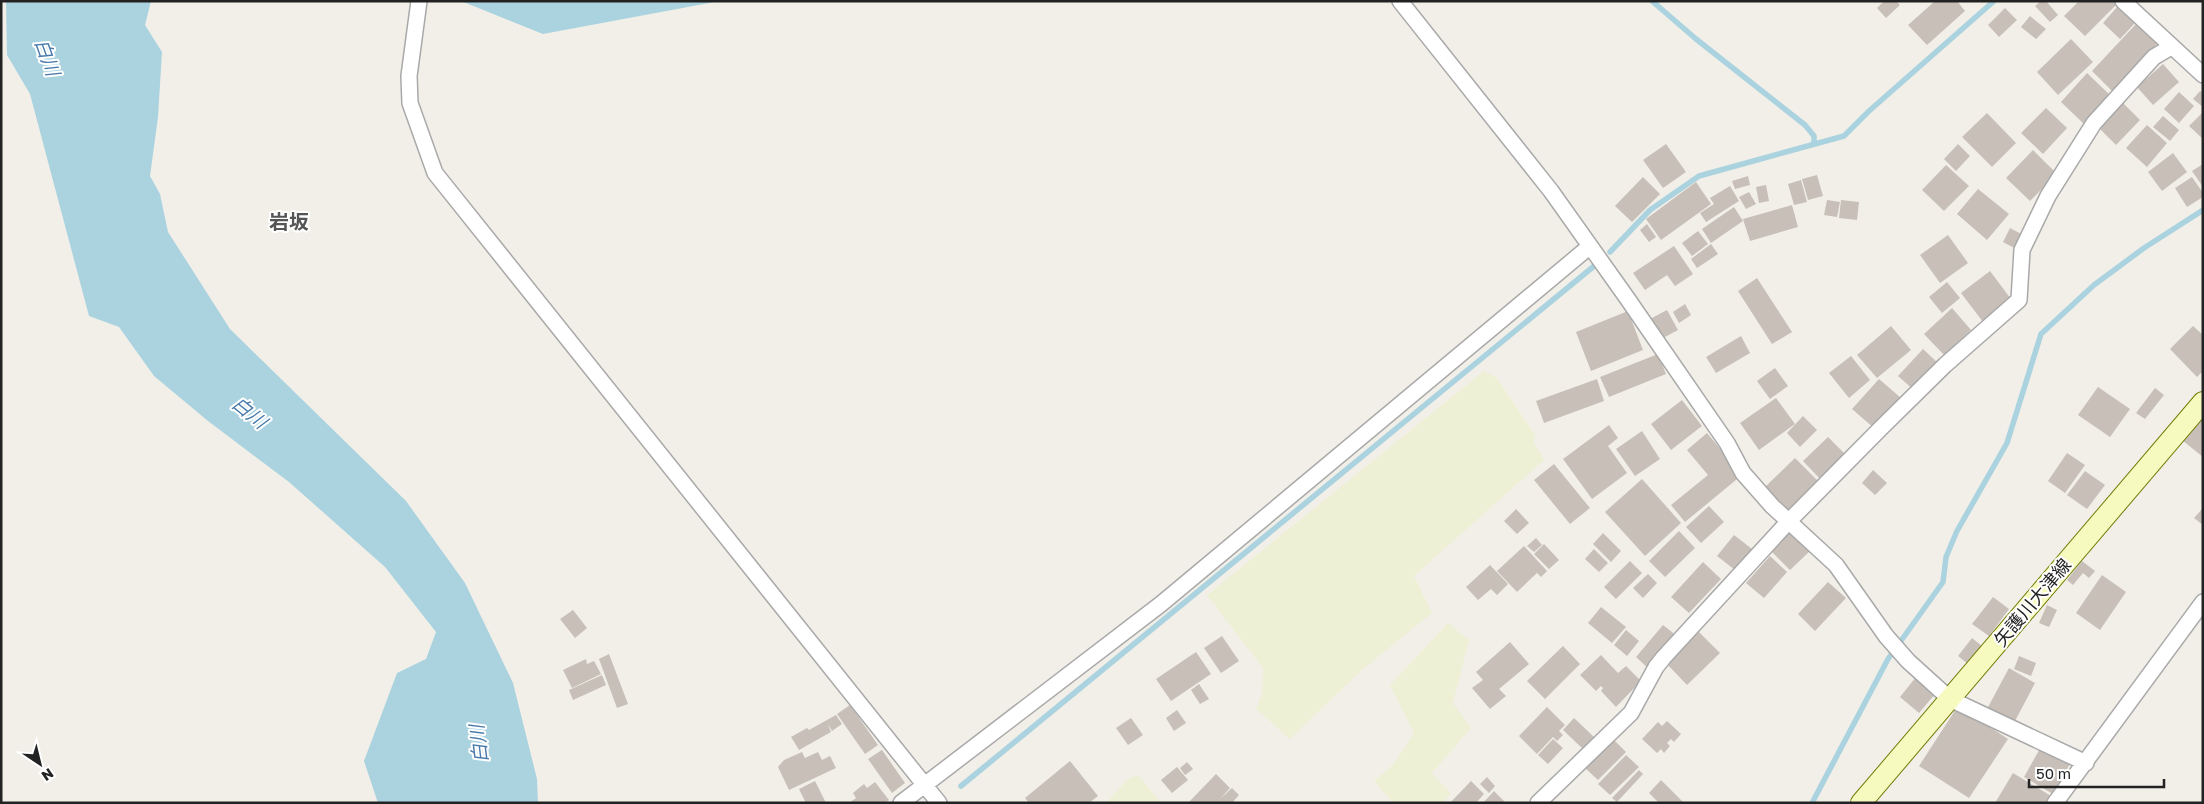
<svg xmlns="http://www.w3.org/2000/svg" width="2204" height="804" viewBox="0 0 2204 804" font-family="'Golos Text','Noto Sans JP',sans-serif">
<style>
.farmland{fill:#eef0d5}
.water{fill:#aad3df}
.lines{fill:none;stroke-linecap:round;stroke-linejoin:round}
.stream{stroke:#aad3df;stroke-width:5.5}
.building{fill:#c7bfb8}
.street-casing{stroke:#a9a9a9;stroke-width:18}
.secondary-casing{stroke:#707d05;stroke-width:22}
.street{stroke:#fff;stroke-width:15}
.secondary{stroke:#f7fabf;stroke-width:20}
.labels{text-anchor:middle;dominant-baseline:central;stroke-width:4;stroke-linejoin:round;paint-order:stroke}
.street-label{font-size:18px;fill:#222;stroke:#fff}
.water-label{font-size:19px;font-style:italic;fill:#4a7aab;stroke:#fff}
.quarter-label{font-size:20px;font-weight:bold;fill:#555;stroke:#fff}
</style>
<rect width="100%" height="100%" fill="#f2efe9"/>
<path class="farmland" d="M1484,371L1497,378L1535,435L1534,443L1544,460L1414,576L1432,613L1363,669L1290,739L1256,709L1262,693L1263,668L1207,595Z
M1448,623L1469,640L1453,703L1471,728L1432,773L1451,794L1443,803H1393L1374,781L1393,765L1414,733L1390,685Z
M1138,775L1161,803H1106L1127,780Z"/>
<path class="water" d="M6,1H151L145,25L162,52L158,117L150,176L160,194L168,232L230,329L406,501L465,583L513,683L537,779L538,803H378L364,761L397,673L426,659L436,632L385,567L289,482L208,421L154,376L119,327L89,316L30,94L7,55Z
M461,1H720L543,34Z"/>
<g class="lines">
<path class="stream" d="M1652,1L1696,39L1805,125L1814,136V144
M1610,252L1650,210L1699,176L1844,136L1869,111L1994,1
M961,786L1599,262
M1812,803L1888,659L1943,582L1946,557L1957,531L2007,443L2041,334L2094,285L2144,248L2203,210"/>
</g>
<path class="building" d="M1884,1H1896L1900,5L1886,18L1877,8Z
M1935,1H1957L1965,11L1927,45L1908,25Z
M2041,1H2046L2058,15L2050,22L2035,6Z
M2079,1H2117L2118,3L2085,36L2064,16Z
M2117,7L2135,23L2120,39L2103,23Z
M2005,8L2017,20L1999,37L1988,25Z
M2030,16L2046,29L2036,39L2021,27Z
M2136,24L2157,44L2112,91L2092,71Z
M2071,39L2093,62L2058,95L2037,72Z
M2163,64L2179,82L2153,105L2137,87Z
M2087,73L2110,95L2084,124L2061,102Z
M2200,91L2203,93V107L2193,99Z
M2179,92L2194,106L2179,123L2164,109Z
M2122,102L2140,120L2116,145L2098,127Z
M2046,108L2067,128L2043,154L2021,133Z
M2203,112V139L2189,126Z
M1987,113L2016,143L1992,167L1962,137Z
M2163,116L2179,130L2170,141L2153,127Z
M2147,125L2167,143L2147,167L2126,148Z
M1666,144L1686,172L1663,188L1643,160Z
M1958,144L1970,156L1956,171L1944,159Z
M2033,150L2057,174L2030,201L2006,178Z
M2173,153L2187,172L2162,191L2148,172Z
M2203,164V187L2192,171Z
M1946,165L1969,186L1944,211L1922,190Z
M1817,175L1823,196L1808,200L1802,179Z
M1748,176L1750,185L1735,189L1732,181Z
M1643,177L1660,194L1632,222L1615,206Z
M2192,177L2203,193V197L2187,207L2175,188Z
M1801,180L1807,202L1794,205L1788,184Z
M1696,182L1711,204L1661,240L1646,219Z
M1766,185L1769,201L1759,203L1756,187Z
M1730,186L1739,201L1706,222L1700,213L1714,204L1710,198Z
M1978,189L2009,214L1987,240L1957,214Z
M1749,192L1756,204L1746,209L1739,197Z
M1827,200L1840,202L1837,217L1824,215Z
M1841,200L1859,202L1857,220L1839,218Z
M1792,205L1798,227L1750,241L1743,219Z
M1734,207L1743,221L1711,243L1702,229Z
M1647,224L1656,237L1649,242L1640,230Z
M2010,228L2025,236L2018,250L2003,242Z
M1698,231L1708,244L1692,256L1682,243Z
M1948,235L1968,263L1940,283L1920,255Z
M1711,244L1718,254L1697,268L1691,259Z
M1674,246L1693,274L1675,286L1667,275L1645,290L1633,273Z
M1990,271L2011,299L1983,322L1961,293Z
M1757,278L1792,332L1772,344L1738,291Z
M1947,282L1960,298L1942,313L1929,297Z
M1685,304L1691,315L1679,323L1673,312Z
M1952,308L1971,330L1944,355L1924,334Z
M1667,310L1678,330L1661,339L1650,319Z
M1628,311L1643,350L1591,371L1576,332Z
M1891,326L1911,350L1877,378L1857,355Z
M2193,326L2203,335V371L2197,377L2170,349Z
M1741,336L1750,353L1716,373L1706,357Z
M1923,349L1940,365L1915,391L1898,376Z
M1658,354L1666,374L1609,397L1600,377Z
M1851,356L1870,380L1849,398L1829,373Z
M1775,368L1788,386L1770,399L1757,381Z
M1597,379L1604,401L1544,423L1536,401Z
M1879,379L1901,398L1874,428L1852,409Z
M2098,387L2130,409L2110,437L2078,415Z
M2155,388L2164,395L2145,419L2136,413Z
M1776,398L1795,424L1759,450L1740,423Z
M1682,400L1702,426L1671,450L1651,424Z
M2203,415V457L2182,440Z
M1803,416L1817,430L1800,447L1787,433Z
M1609,425L1618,438L1608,446L1627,473L1592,499L1563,459Z
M1642,431L1660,459L1635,476L1616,449Z
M1707,433L1742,475L1685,522L1671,505L1708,475L1687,450Z
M1828,437L1847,456L1822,481L1803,461Z
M2067,453L2085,465L2065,493L2048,481Z
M1795,458L1821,484L1791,513L1765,487Z
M1554,464L1590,508L1570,524L1534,480Z
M1873,470L1887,483L1875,495L1862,483Z
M2085,471L2105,485L2087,509L2067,495Z
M1642,479L1681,523L1645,556L1605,512Z
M1709,506L1724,522L1701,543L1686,527Z
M2203,508V525L2194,518Z
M1516,509L1529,523L1517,534L1504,521Z
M1791,528L1811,550L1790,570L1769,549Z
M1679,531L1695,548L1665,577L1649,561Z
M1603,533L1621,551L1611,562L1593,544Z
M1734,535L1752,549L1735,570L1717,556Z
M1536,538L1542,545L1534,552L1527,546Z
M1544,544L1559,560L1549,569L1534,554Z
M1524,546L1547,571L1541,577L1537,573L1517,592L1497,571Z
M1594,549L1608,563L1599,572L1585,559Z
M1770,556L1787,572L1764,598L1746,583Z
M1630,561L1642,573L1616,599L1604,587Z
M2082,561L2095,571L2089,578L2083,573L2073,585L2067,580Z
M1703,562L1721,579L1689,613L1671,597Z
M1490,565L1508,584L1497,595L1491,589L1478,600L1466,587Z
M1648,574L1657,583L1643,598L1633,588Z
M2102,575L2126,592L2100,630L2076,613Z
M1828,582L1846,598L1815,631L1798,614Z
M1993,597L2009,609L1989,636L1972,624Z
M2047,605L2057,610L2049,627L2039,623Z
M1601,607L1626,627L1612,643L1588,623Z
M573,610L587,628L575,638L560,619Z
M1663,625L1677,636L1649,669L1636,657Z
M1626,630L1639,641L1627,656L1614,645Z
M1699,632L1720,653L1687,685L1666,663Z
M1222,636L1239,661L1221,673L1204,648Z
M1972,638L1982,646L1968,664L1958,656Z
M1510,642L1529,664L1499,689L1506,696L1490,709L1472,688L1483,680L1476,672Z
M1563,646L1580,664L1545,699L1527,681Z
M1196,652L1211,674L1171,701L1156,679Z
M609,654L628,704L617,708L599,659Z
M1601,655L1618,673L1626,666L1641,681L1616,707L1601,691L1603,688L1601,686L1596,691L1580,675Z
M2019,656L2036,663L2031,676L2014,669Z
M586,659L587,664L594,661L601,674L572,688L563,670Z
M2009,668L2035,683L2014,723L1987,709Z
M602,675L606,685L573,700L569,690Z
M1916,677L1936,693L1919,713L1900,697Z
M1199,684L1209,699L1200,704L1191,690Z
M850,705L878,745L865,754L837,714Z
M1958,706L2008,739L1969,798L1919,766Z
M1547,707L1565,725L1559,731L1563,735L1557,741L1553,737L1537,754L1519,736Z
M1177,710L1186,723L1174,731L1166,718Z
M836,715L842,724L832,731L828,724L831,732L799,750L791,737L807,728L809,730Z
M1131,718L1143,735L1128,745L1116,728Z
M1574,718L1594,737L1583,749L1563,730Z
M1667,721L1681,734L1674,742L1671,739L1667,743L1670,746L1664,753L1661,749L1657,753L1642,739L1658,722L1662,726Z
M1553,739L1563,748L1548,764L1538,755Z
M1613,739L1626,752L1598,780L1585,768Z
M2042,745L2071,762L2053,794L2024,777Z
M882,750L905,783L892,793L868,759Z
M802,752L805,758L818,752L822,760L830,756L836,768L789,790L778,767L784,760Z
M1626,755L1639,767L1610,795L1598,784Z
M1070,761L1098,796L1089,803H1029L1025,798Z
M1187,762L1193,769L1185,775L1180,768Z
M1177,767L1188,780L1172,793L1161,780Z
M1639,770L1643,774L1617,802L1612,798Z
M2013,773L2051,796L2046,803H1995Z
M1216,774L1230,788L1220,799L1232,788L1239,795L1232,803H1188Z
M1487,777L1495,786L1489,793L1480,784Z
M1661,780L1684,803H1659L1649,793Z
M815,781L826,803H806L799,789Z
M1471,781L1484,794L1476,803H1450Z
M875,782L889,800L885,803H849L856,798L853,793L864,784L867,788Z
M1494,791L1506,803H1483Z"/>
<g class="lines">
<defs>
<path id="street" d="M419,1L409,76L410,103L435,173L939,803
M1400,1L1551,191L1627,298L1727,443L1743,473L1772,506L1836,565L1886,636L1908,661L1950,699L2086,763
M2123,1L2203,75
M901,803L1161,604L1589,247
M1538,803L1631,713L1656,667L1664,657L1789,521L1881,428L1945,365L2019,300L2022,250L2048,196L2094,123L2154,57L2171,47
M2055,803L2203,602"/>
<path id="secondary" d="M1861,803L2203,402"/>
</defs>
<use href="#street" class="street-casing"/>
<use href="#secondary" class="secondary-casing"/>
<use href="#street" class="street"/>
<use href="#secondary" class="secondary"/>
</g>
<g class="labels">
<g class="street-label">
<text transform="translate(2032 602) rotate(-50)">矢護川大津線</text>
</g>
<g class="water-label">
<text transform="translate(48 57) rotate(70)">白川</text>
<text transform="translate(250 412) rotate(39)">白川</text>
<text transform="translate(478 744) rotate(-97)">白川</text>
</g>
<g class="quarter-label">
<text x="289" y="221">岩坂</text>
</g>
</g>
<rect width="2204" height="804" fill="none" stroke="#222222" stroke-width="5"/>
<g transform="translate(40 764) rotate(145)" stroke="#ffffff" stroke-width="4" paint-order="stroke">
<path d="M0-4L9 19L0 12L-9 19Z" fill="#222222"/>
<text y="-8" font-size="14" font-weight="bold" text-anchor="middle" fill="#222222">N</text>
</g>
<path d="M2029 779v8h135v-8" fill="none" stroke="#222222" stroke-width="2.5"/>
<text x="2036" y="779" font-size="15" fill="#222222" stroke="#ffffff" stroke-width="4" paint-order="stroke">50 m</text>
</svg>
